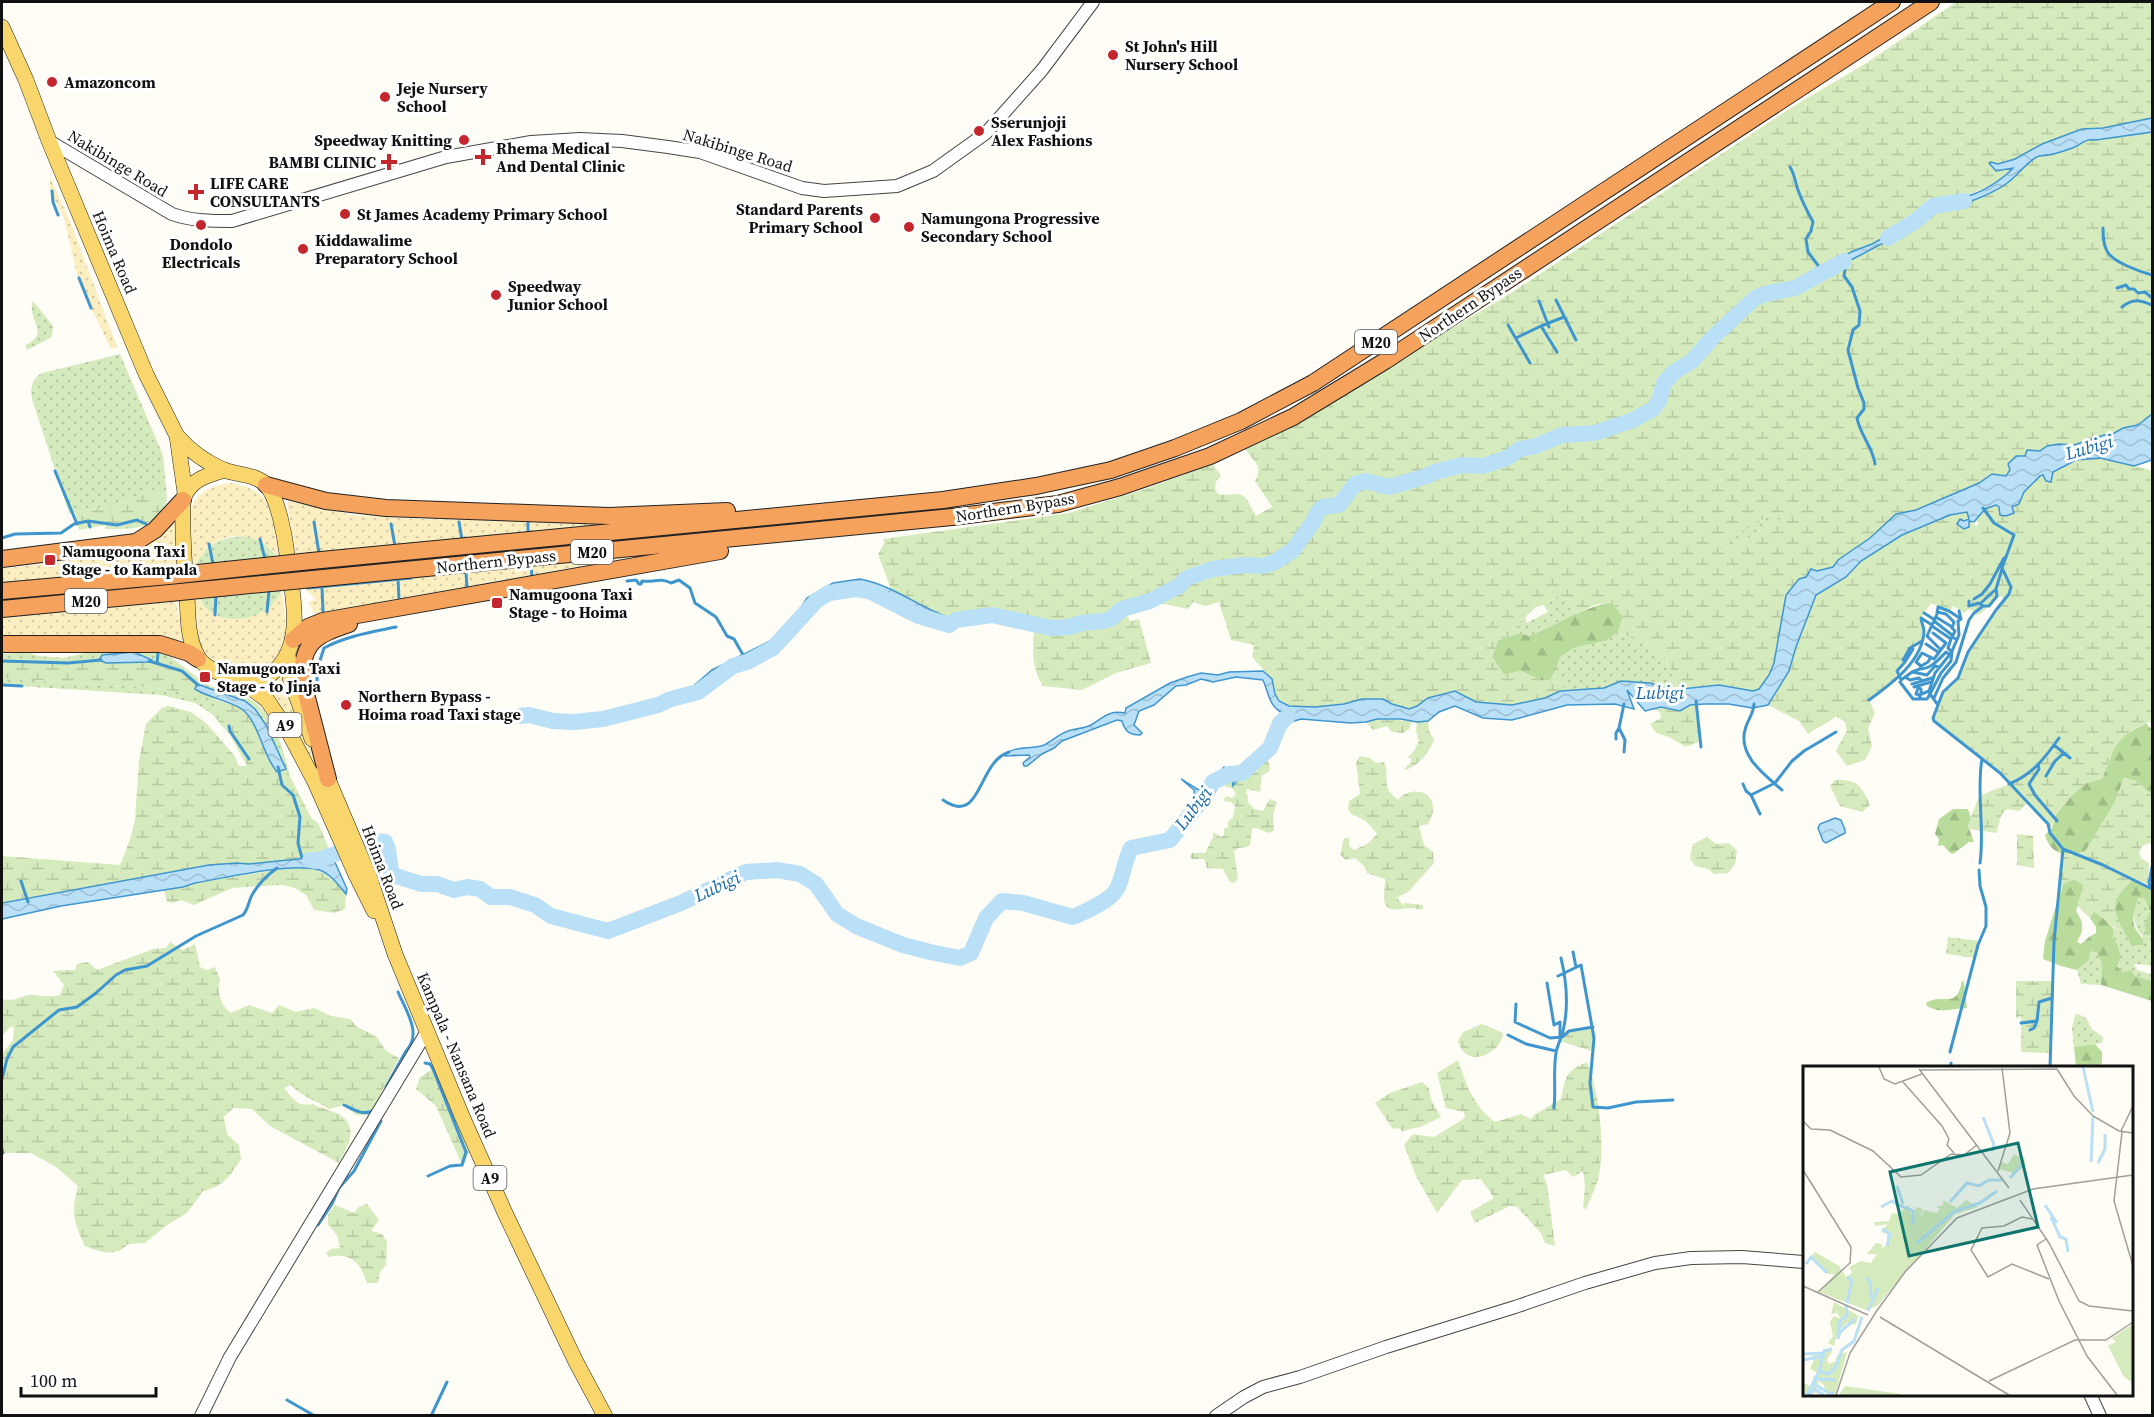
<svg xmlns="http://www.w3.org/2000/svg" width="2154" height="1417" viewBox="0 0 2154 1417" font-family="'Source Serif 4',serif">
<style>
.green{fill:url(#green-dots)}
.forest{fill:url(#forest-firs)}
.wetland{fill:url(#wetland-marsh);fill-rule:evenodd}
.sand{fill:url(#sand-dots)}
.water{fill:url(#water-waves);stroke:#3f96cf;stroke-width:1.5}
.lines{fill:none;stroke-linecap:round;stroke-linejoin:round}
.stream{stroke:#3f96cf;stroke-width:3}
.river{stroke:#b9e0f7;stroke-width:16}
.minor-casing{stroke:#444;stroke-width:14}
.major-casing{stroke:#222;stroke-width:16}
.highway-casing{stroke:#222;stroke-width:18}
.minor{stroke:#fff;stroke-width:12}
.major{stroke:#f9d66b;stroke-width:15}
.highway{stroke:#f5a25d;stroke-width:16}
.highway-bridge-casing{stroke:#222;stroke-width:18;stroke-linecap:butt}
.highway-bridge{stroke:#f5a25d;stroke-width:16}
.poi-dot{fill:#c4262e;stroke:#fff;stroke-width:2}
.labels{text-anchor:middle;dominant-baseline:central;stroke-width:6;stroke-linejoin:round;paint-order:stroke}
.shield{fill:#fff;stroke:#585858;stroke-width:1.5}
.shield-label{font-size:15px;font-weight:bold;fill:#111}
.poi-label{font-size:16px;font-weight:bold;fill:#111;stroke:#fff;text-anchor:start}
.street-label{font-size:16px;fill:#111;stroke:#fff}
.water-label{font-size:18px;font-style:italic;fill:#1768a6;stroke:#fff}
.inset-river{fill:none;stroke:#b9e0f7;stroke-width:3}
.inset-road{fill:none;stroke:#a09f9a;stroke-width:1.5}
.view{fill:#0f766e;fill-opacity:0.15;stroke:#0f766e;stroke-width:3}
.inset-edge{fill:none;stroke:#111;stroke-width:3}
</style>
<defs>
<pattern id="green-dots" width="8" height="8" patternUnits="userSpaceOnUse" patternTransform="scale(1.5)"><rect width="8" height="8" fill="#d5ebbd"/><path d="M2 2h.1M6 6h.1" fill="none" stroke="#b6c8a1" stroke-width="1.8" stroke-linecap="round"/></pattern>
<pattern id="forest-firs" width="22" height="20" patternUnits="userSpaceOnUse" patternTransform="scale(1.5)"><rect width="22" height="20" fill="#b9dc9c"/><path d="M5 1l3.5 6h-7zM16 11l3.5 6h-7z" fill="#9ebc85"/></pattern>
<pattern id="wetland-marsh" width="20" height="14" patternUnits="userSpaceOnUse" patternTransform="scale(1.5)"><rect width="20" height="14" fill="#d5ebbd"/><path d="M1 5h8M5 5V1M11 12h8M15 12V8" fill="none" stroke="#b6c8a1"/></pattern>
<pattern id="sand-dots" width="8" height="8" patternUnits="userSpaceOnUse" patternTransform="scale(1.5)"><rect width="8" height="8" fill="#fbeec1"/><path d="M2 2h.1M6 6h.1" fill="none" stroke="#d6cba5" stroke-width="1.8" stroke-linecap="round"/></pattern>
<pattern id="water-waves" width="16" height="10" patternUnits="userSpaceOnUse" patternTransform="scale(1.5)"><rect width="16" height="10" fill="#b9e0f7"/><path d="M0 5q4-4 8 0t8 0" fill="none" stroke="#9ebfd3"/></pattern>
</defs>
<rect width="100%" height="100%" fill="#fffdf5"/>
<path class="green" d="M33,301L53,326L52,337L27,350L25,345C52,333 26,320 33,301Z
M120,354L163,455L167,497L157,492H148L116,506L69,513L32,399C30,387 32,379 42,373Z
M1782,512L1783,517L1729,550L1719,543L1769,516Z
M245,536C261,539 269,546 279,559L195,567C204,544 222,537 245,536Z
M282,589C273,623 211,632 199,597Z
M1558,596L1567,599L1576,614L1529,636L1520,633V622L1526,617V623L1548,612L1544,605Z
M1618,632L1647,645L1666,658L1678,690L1665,689L1650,683L1622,681L1604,688L1565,690L1553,674L1560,657L1576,647L1606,641Z
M27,652L39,656L64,658L89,652H161C178,660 190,674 206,683C219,691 233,692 246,697C275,710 284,753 291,780L282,763L232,697L197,684L182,671L172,666L160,665L134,652L102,655V658L94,662L42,663L2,661V654Z
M2,678L155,688L191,694L200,692L218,701L212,714L195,703L161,695L2,685Z
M2138,898H2144L2150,911L2144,925L2147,936L2152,934V968L2149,965L2134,964L2137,970L2150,974L2152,973L2151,982C2142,978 2130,976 2123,971C2112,964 2112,939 2113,928L2123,930L2131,945L2143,937C2132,923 2132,914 2138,898Z
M1948,937L1980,941L1975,958L1946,954Z
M2089,951L2097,953L2102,964L2101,985L2081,984L2077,970L2089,960Z
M2078,1014L2086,1018L2092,1029L2103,1037L2102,1043L2074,1047L2072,1029L2075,1015Z"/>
<path class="forest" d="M1612,602L1623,617L1618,632L1606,641L1576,647L1560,657L1551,680H1540L1521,671L1504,675L1492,657L1498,640L1520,633L1529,636C1556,625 1583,607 1612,602Z
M2146,723L2152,730V794L2147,791L2137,781L2124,778L2115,802L2085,852C2066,856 2051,856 2045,835L2052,828L2056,814L2073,794L2108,765L2114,746L2125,735Z
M1953,809H1968L1971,818L1968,826L1974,842H1969L1953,854L1950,853L1943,845L1938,846L1939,839L1935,834L1939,819Z
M2074,879L2084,885L2076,911C2084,922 2084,931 2077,942L2081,944L2089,937L2096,933V927L2090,918L2094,911L2105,918L2113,928V938C2119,946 2123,957 2117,966L2123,972L2131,970L2135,976L2152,981V1001L2101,985L2102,964L2097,953L2090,951L2089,960L2077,970L2061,966L2043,959L2045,941L2063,884Z
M2134,879L2142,886H2152V934L2147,936L2144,925L2150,911L2144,898H2138C2135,908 2131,918 2135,928C2139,935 2143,937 2144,945H2131C2115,914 2103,905 2134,879Z
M1962,980L1964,982L1967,1008C1952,1008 1939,1015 1926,1005L1927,1002C1945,993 1957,1010 1962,980Z
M2095,1044L2102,1052V1063L2096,1067H2076L2074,1047Z"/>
<path class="wetland" d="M1956,2H2152V118L2103,128L2082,129L2042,144L2015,159L1998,164H1989L1992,165L2013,167C1997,185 1973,195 1950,199V208L1975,200L2009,182L2021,169L2039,156L2047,155L2075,147L2086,139L2096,140L2152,132V414L2138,425L2123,428L2111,435H2104L2074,445L2059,444L2047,446L2040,451L2028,450L2025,456H2016L2008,463L2010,470L2006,476L1992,474L1979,483L1916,510L1897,514L1870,538L1838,560L1779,632L1774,663L1769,675L1759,689L1753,692L1719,685L1678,690L1666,658L1647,645L1618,632L1623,617L1612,602L1594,605L1576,614L1567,599L1558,596L1544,605L1536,607L1520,622V633L1498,640L1492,657L1504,675L1521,671L1540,680H1550L1553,674L1565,690L1545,698L1512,705L1476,702L1455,692L1428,698L1417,706L1409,709L1392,704L1383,699H1362L1344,704L1315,707L1289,706L1279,701L1275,694L1272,679L1252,657L1254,645L1231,640L1219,602L1206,606L1193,602L1188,609L1150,601L1123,609L1130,621L1139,619L1151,663L1116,673L1082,690L1043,686C1031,669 1032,645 1035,624L992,615L956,620L937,614L891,589L878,554L884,544L883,539L1069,513L1148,488L1213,464L1221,476L1216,481L1215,489L1218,494C1226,496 1231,494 1238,494C1247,494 1251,509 1256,516L1272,507L1255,481C1264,466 1253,461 1245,449L1311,416L1352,391L1385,368L1511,293L1794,106L1868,62ZM1895,237L1851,260L1832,276L1827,272L1826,268L1851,253L1883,239ZM1782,512L1783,517L1729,550L1720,544L1769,516Z
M2100,458L2143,468L2152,471V722C2145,723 2141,725 2135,729C2112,742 2112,757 2102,779L2087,783L2073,794L2056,813L2050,830L2048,824L2028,803L2019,811L2007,809C1999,815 1999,824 1997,833L1969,829L1968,826L1979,796L2009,784L2000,773L1940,727L1933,718L1943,692L1958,678L1968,652L1996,610L2004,600L2001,596C1991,598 1987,612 1977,615L1970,609L1964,613L1953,606L1949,611L1931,603L1921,618L1925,630L1923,640L1910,648L1903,660L1905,662L1897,671L1896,678L1869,700L1875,713L1868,728L1872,746L1865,760L1847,766L1836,751L1847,730L1845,722L1836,716C1827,724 1818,727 1808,734L1799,721L1768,705L1789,671L1796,647L1816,595L1846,577L1861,561L1902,535L1950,515L1967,512L1969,519L1957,524L1969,521L1977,526L1979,523L1976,520L1985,509L1996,505L2014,512L2012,507L2019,504L2024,492L2040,476L2076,460Z
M148,492H157L167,497C163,531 131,529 105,529L106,525L79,530L75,512L116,506Z
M99,660L106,663L151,662L160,665L172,666L182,671L197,684L195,689L200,692L191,694L155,688L2,678V661L68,663Z
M218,701C225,703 234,705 241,709C259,720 263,756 277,772L286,769L312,819L318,823L330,851L321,853L317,857L248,864L237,863L178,871L2,903V856L120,865L130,840L135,820L139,760L146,724L162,708L168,706L191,712L206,723L234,755L239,766H247L230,735L212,714Z
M1690,705H1696L1701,741L1686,747L1669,737L1656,733L1650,724L1661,718L1660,712L1654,709C1670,705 1673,714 1690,705Z
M1377,719L1412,721L1409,729L1403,733L1392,732L1387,726L1373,730L1366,722Z
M1428,721L1429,731L1434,740C1429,753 1420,764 1406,770L1404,769L1411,762V758H1407L1414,751L1419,741L1416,731L1417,722Z
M1264,754L1270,766L1269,772L1262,775L1260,792L1247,789L1246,793L1248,797V802L1254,809L1263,811L1270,799L1277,802L1273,815L1274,831L1269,833L1256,828L1252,829L1250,845L1247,847L1238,848L1234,851L1238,879L1234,883L1230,882L1223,869L1207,868L1204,859H1192L1190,856L1192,853H1205L1213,837V832L1221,837L1224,835V829L1228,827V822L1233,817L1235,806L1231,802L1223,801L1226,796L1232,798L1236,794L1232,788L1226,787L1221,782L1232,779L1235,780L1239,777L1236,773H1242Z
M1360,756L1370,758L1376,763L1384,762C1391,776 1379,786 1398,800C1408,786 1435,789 1433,810C1433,814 1430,820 1428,824L1419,826L1424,845L1433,852L1434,863L1408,892L1399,896V898L1396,897L1404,906V903L1423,905V909C1420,910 1417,909 1413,908C1405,907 1385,916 1384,899C1384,893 1385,885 1385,879L1367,873L1364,866L1355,858L1346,860L1340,855L1344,838H1349V846L1354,850L1367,844L1377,834C1370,824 1364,818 1352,815L1348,809L1349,801L1360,794L1356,763Z
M2124,778L2137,781L2147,791L2152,794V846L2150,843L2142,846L2139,853L2141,858L2149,863L2148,884L2134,879C2113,897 2110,906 2123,930C2109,927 2106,919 2094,912L2090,918L2077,905L2084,886L2074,879L2063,884L2059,899L2063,853L2071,855L2085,852L2115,802Z
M1835,780C1856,779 1862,785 1870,805L1862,812L1840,806L1830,786Z
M2017,834L2033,836L2034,868L2017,865Z
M1707,837L1716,844L1729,843L1737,851L1735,864L1728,873L1714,874L1708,869L1695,866L1690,858L1693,844Z
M295,867C324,870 327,873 346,894L345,909L334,913L314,910L306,895L295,888L282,885L232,888L194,905L181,900L173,903L167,902L164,890L183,887L195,883Z
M170,942L183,950L195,944L200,967L207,970L215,967L220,979C217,991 220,1006 231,1013L249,1005L272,1013L279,1005L296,1012L314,1008L331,1016L350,1019L357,1027L376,1036L386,1051L399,1058L370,1115H356L344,1105L329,1109C316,1100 301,1097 291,1085L284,1088C294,1100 297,1107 313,1104C321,1109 332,1110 340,1115C360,1128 347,1147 339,1163L270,1126L252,1109L233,1108L224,1117L227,1134L239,1145L241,1159C230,1176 223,1187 203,1191L187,1213L167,1225L145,1243L128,1244C115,1258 100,1252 85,1246C73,1220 71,1214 78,1186L56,1167L31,1153H2V1054L13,1040L14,1028L11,1026L2,1036V999C17,1002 18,996 30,995C41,995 49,998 60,995L64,985L53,971L75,970L77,964L88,962L97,970L153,949L166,948Z
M2016,981H2053L2050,1053L2021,1052V1016L2016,1019Z
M1482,1024L1503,1033C1502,1050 1475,1067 1462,1050C1460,1047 1459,1044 1458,1041L1463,1032Z
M1593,1027L1594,1038L1592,1051L1560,1041C1566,1029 1581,1029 1593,1027Z
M1458,1060C1465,1083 1475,1108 1495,1122L1521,1114L1531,1119L1534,1115L1561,1099C1566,1077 1565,1071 1587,1062C1599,1092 1604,1137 1600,1169C1598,1183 1592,1196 1586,1209L1583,1208L1585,1185L1583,1171L1573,1177L1566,1170L1543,1175L1547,1184L1555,1246L1545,1243L1541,1233L1517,1207L1510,1206L1475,1223L1470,1212L1494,1198L1481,1179L1462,1180L1437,1213L1416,1176L1404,1145L1413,1134L1434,1137L1465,1118L1464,1112L1446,1108L1437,1073Z
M434,1068L469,1152L463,1167L436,1106L416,1089L420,1077Z
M1422,1082L1429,1088L1431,1100L1441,1117L1420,1127L1402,1131L1399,1128L1393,1129L1375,1103L1390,1093Z
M367,1204L379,1220L371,1231L382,1234L387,1242L386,1265L380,1272L378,1283H367C361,1263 350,1252 329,1257L326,1253L331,1249L340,1248L337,1235L328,1225V1214L335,1205L354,1213L359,1207Z"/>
<path class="sand" d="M50,177L71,224L117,347L111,349L79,283L64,218L50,192Z
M232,483C277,492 275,520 279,558C255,526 210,529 195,567L190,568C189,526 178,489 232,483Z
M287,501L353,515L418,519L562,520L601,522L608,526L296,556Z
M170,522L177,525L178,568L2,584V567L9,568L87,558L127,547Z
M648,554L315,614L308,602L316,600L304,588Z
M282,590C283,605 287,622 285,636C280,661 261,677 236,671C224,668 212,663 205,653C195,639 197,615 195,599L199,598C212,632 271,622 282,590Z
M176,602L183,640H2V615Z
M282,675L325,787L285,713L263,684Z"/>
<path class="water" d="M2152,118V132L2096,140C2084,139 2085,142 2075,147C2067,150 2056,154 2048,155C2045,156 2042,155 2039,156C2030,159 2018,174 2011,180C1999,191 1960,208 1943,208V205C1952,197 1960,199 1971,195C1984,191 2003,179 2013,168L1996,171L1989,163L1991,162L1998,164L2015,159L2042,144L2082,129L2103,128Z
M1905,226L1895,237L1851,260L1832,276L1816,268L1820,266L1826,268L1830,266L1851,252L1872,244Z
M2152,414V460L2134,466L2100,458L2076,460L2053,472L2051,482L2046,481L2043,475L2040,476L2024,492L2019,504L2012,507L2014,513L2006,516L2000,515L1999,507L1996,505L1985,509L1974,522L1969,521V527L1964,529L1957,524L1960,519L1964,521L1969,519L1967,512L1950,515L1902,535L1861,561L1846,577L1816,595L1796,647L1789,671L1768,705L1752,708L1729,704H1705L1690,705L1680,711L1661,707L1645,711L1627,690L1634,709L1615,704L1567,705L1512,720L1483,718L1455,706L1439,712L1428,721L1417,722L1401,719H1377L1366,722L1351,723L1301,719L1291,722L1283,731L1276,733L1274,726L1284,714C1269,707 1269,694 1263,680L1236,677L1213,682L1201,679L1186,685L1176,686L1154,705L1139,711L1134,725L1142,733L1140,735C1130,735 1125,732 1122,721L1117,720L1062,741L1054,748L1042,754L1027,766H1024L1023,763L1030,757L1029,755L1005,756C1011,745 1032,750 1044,745C1052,741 1059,734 1068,731C1076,728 1084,729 1091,725C1103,718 1108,710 1125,713L1126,708L1170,683L1187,677L1201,673L1218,675L1229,672L1263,671L1272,679L1275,694L1279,701L1289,706L1315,707L1344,704L1362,699H1383L1392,704L1409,709L1417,706L1428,698L1455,691L1476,702L1512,705L1545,698L1560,691L1604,688L1621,681L1650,683L1672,690L1719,685L1753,691L1759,689L1769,675L1774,663L1786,595L1799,579L1806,577L1811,569L1817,571L1833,567L1838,560L1870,538L1896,514L1916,510L1979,483L1992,474L2006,476L2010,470L2008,464L2016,456H2025L2027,450L2040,451L2047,446L2059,444L2074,445L2104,435H2111L2123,428L2138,425Z
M860,579C896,586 922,610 956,620H944L900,605L870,587L853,585L832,590L816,601L811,610L771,645L739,662L733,669L724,671L696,687L686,696L681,697L712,670L772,640L798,612L807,598L833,583Z
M134,652L152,660L151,662L106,663L99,660L102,655Z
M197,684L245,701L255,709L266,725L286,769L277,772C263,756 259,723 243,710C233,702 209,698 195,689Z
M1224,767L1226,771L1236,773L1239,777L1233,786L1232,779L1215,785C1206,800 1212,812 1189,814L1195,801L1194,790L1181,779L1197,789L1202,790Z
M1835,818L1841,820L1845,830V833L1826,843L1823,841L1818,828L1820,824Z
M330,851L347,889L346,894C339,886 330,873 319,870C292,862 225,878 195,883L183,887L61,906L2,919V903L209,865L237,863L248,864L317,857L320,853Z"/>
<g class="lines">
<path class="stream" d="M1790,167C1795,175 1795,182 1798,190C1802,201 1807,211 1813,222L1811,231L1806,239L1808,252L1820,268
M52,191L53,202L58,215
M2103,228C2103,236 2103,244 2107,251C2112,262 2141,272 2152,275
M1846,261L1844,276L1852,287L1860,311L1859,325L1853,330L1848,350L1858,388L1864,403V409L1857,418C1860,435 1873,447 1875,464
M79,278L91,308
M2117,288L2126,285L2129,289H2134L2138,293L2145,292L2152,298
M1556,300L1576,340
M1539,301L1549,327
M2122,307C2133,298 2140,300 2152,305
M1508,325L1530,363
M1541,326L1564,317
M1516,338L1541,326L1557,352
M55,471L77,524
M1983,508L1994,523L2014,535L2002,568L2011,587L2009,594L1996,610L1968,652L1958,678L1943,692L1933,718L1934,721L2000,773L2048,824L2050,833L2063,849L2103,865L2152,889
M88,521L117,525L137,520L146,524
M314,522L319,553
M459,522L462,540
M528,523V533
M391,524L395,546
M2,538L15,534L61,533L74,524L88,521L90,527
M260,539L265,559
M209,544L213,564
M531,566L532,577
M466,572L467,588
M398,579L399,600
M627,581L636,580L639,584H641L642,581C655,583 659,577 671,583L679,580L690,588L695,603L716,617L727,636L734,639L747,662
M322,587L323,611
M308,588L411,578
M1974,599L1982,594L1990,584L2004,558
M1969,601V606L1979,603L1983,606H1989L1997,596L1996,589L2002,569
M1982,602L1996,589
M1959,611L1961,619
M267,612L269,591
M1937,612L1946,614L1954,622L1952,628L1955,631L1952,637L1956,639
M1924,613L1935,620
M215,615L216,596
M1936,617L1952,627
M1921,618L1932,625
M1934,621L1952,635
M1932,626L1951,639
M1951,639L1948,648L1951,651
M1926,644L1938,652
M1903,660L1910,648L1922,641
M2,661L68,663L101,660
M149,661L182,671L198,685
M1905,662L1897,671L1901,680L1912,672L1927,675L1935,666L1939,667
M1905,662L1913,649
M157,663L158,653
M1921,666L1916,662L1922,653L1934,659L1946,643L1933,633
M1920,669C1931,669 1939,659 1946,652L1950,655
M1912,672L1920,669L1921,666L1928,662L1931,657
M1905,677L1910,680L1919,678L1921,680
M1900,682L1913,699H1927L1930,694L1938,705
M317,684V670L324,648C346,636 372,632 396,627
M1912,684L1932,678
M2,685L22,686
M1914,687L1931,682
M1929,691L1935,673L1951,653
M1919,695L1916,694L1918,688L1921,689V694
M1934,698L1943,678L1956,662L1969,620L1974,613L1983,606
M1921,699L1919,695L1929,691L1930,694L1941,673L1951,661L1952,651L1959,635L1958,621L1961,619L1949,611L1938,607L1937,614L1927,636L1940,649
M1869,700C1891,684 1923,661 1924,631C1924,627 1921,622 1921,618
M1696,701L1701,747
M1624,704L1619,728L1625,740L1624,752
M1754,704C1754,713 1747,721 1745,730C1738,756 1765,775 1782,790
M229,726L230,731L249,759
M1616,739V733L1619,728
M2054,745L2070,758
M2038,764L2039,769L2029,784L2035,795L2057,821
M278,767L282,785L293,795L300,817L298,843L302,858
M2046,776L2055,761L2064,753
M1743,784L1746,791L1751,795L1775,783L1792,761L1804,751L1836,732
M2009,784C2032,775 2045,758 2059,738
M1751,795L1760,814
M943,800C982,827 977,762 1009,752
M1980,863C1985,828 1976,793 1982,759
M21,881L28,902
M2151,888L2149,883L2152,867
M1573,952L1576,967
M1558,976L1581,965L1594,1038L1590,1083L1593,1107L1608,1108L1636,1102L1673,1100
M1547,983L1554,1025L1560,1022V1037
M1516,1004L1515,1022L1550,1038L1562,1037L1569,1031L1593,1027
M2021,1023L2037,1021L2039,1002L2052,998
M2030,1030L2034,1028L2037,1021
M1508,1035L1526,1044L1556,1051
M1950,1052L1978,945L1986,926V907L1980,886L1979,870
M425,1063L430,1064L433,1069L466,1152L462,1165L450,1166L428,1176
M1951,1063V1068
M2050,1068L2054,942L2063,849
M2,1079L7,1059L13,1047L59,1010L77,1007L96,993L116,975L125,970L147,966L196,936L243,915C248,909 248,904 251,897C257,885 266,876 277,868
M386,1087L406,1051C423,1034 405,1009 398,992
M344,1105C354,1110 365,1117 375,1109
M1554,1108C1556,1089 1553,1071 1556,1053C1557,1046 1561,1039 1563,1031C1569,1006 1567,983 1561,958
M2,1149L3,1153
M318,1225L332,1204L339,1188L354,1171L381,1121
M287,1400L315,1416
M431,1416L447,1382"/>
<path class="river" d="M1888,238L1917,220L1933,206L1964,201
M520,716L529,715L553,721L574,722L603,719L658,705L671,699L698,692L733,666L747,662L773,648L817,600L829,593L856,589L869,591L916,615L949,625L956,620L992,615L1051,628L1070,627L1081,623L1104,621L1112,618L1122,609L1150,601L1179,586L1187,578L1212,569L1245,565L1263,566L1275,562L1293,550L1313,522L1317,513L1322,507L1339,505L1355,484L1365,481L1389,487L1427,476L1435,472L1462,465L1483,466L1507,458L1520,449L1536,446L1562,435L1595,433L1633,420L1653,409L1659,401L1664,383L1674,372L1692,361L1712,338L1755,298L1765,294L1795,288L1844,261
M310,860L315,861L373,841L385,842L388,849L391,872L396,876L421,884H437L454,890L467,887L480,889L491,897H510L535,905L551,916L608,931L681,903L746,872L777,870L800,874L816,884L837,914L856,926L903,945L930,952L960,958L971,953L986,918L1002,901L1023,903L1073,917C1086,911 1109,902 1117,889C1123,877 1124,862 1131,848L1170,840L1206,795L1213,782L1229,774L1242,773L1270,748L1280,723L1288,716"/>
<defs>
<path id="minor" d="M49,141L172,214C192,221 212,221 232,221L446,157L531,142L580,139L622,141L668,147L700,152L802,188L824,191L897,186L933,171L986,133L1042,70L1093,2
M2090,1394L2100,1416
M201,1416L230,1357L426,1033
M1216,1416L1244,1397L1263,1387L1300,1377L1386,1347L1515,1307L1585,1283L1655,1263L1691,1258L1742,1257L1804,1262"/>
<path id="major" d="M2,27L26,80L49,141L146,374L177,436L185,493
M177,436C190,451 205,462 224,470C237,475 256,474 266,485C278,497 285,537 287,554C292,592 307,647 271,674C262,680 247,681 237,679C225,676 204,668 198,657C187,638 188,615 187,595C184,563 182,532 183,500C189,480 207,475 225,470
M288,653L290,678L312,739
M240,680L267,700L288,731L315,782L356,875L374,911
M324,770L369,876L395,954L462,1116L505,1213L576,1362L605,1416"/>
<path id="highway" d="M266,485L326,501L386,508L609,516L727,511
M2,559L136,542L155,530L183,500
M311,561L943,500L1036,486L1111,470L1175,448L1241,421L1313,383L1892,2
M313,579L952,517L1058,504L1120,487L1210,456L1293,417L1385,361L1931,2
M2,591L169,576
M2,609L170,593
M293,640L308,627L323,621L720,551
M2,644H160L189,653L198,659
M328,779L302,678C302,641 317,635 349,624"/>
</defs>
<use href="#minor" class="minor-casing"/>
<use href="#major" class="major-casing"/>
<use href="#highway" class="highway-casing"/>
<use href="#minor" class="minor"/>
<use href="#major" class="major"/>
<use href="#highway" class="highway"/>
<defs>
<path id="highway-bridge" d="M169,576L311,561
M170,593L313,579"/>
</defs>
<use href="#highway-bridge" class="highway-bridge-casing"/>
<use href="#highway-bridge" class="highway-bridge"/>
</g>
<g class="poi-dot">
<circle cx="1113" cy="55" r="6"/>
<circle cx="52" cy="82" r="6"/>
<circle cx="385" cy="97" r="6"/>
<circle cx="979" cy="131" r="6"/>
<circle cx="464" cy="140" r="6"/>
<path d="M480 148h6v6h6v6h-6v6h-6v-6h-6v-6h6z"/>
<path d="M386 153h6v6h6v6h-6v6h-6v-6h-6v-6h6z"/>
<path d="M193 183h6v6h6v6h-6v6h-6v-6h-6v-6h6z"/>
<circle cx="345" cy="214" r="6"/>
<circle cx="875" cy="218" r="6"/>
<circle cx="201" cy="225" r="6"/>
<circle cx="909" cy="227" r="6"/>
<circle cx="303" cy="249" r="6"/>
<circle cx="496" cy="295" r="6"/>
<rect x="44" y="554" width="12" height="12" rx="3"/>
<rect x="491" y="597" width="12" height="12" rx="3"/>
<rect x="199" y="671" width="12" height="12" rx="3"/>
<circle cx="346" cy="705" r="6"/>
</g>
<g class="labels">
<g class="shield">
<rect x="1355" y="330" width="42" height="24" rx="4.5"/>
<rect x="571" y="540" width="42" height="24" rx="4.5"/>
<rect x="65" y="589" width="42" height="24" rx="4.5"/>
<rect x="268.5" y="713" width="33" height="24" rx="4.5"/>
<rect x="473.5" y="1166" width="33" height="24" rx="4.5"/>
</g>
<g class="shield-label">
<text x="1376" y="342">M20</text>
<text x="592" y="552">M20</text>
<text x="86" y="601">M20</text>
<text x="285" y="725">A9</text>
<text x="490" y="1178">A9</text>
</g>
<g class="poi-label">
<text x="1125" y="46">St John's Hill<tspan x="1125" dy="18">Nursery School</tspan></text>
<text x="64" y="82">Amazoncom</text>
<text x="397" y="88">Jeje Nursery<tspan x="397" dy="18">School</tspan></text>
<text x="991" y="122">Sserunjoji<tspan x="991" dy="18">Alex Fashions</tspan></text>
<text x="452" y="140" text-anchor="end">Speedway Knitting</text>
<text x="496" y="148">Rhema Medical<tspan x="496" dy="18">And Dental Clinic</tspan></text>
<text x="376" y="162" text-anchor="end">BAMBI CLINIC</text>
<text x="210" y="183">LIFE CARE<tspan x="210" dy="18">CONSULTANTS</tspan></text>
<text x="863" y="209" text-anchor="end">Standard Parents<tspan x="863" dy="18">Primary School</tspan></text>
<text x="357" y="214">St James Academy Primary School</text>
<text x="921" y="218">Namungona Progressive<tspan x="921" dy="18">Secondary School</tspan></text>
<text x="315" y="240">Kiddawalime<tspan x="315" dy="18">Preparatory School</tspan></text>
<text x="201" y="244" text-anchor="middle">Dondolo<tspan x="201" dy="18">Electricals</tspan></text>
<text x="508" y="286">Speedway<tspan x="508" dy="18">Junior School</tspan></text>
<text x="62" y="551">Namugoona Taxi<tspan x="62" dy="18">Stage - to Kampala</tspan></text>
<text x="509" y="594">Namugoona Taxi<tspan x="509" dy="18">Stage - to Hoima</tspan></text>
<text x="217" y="668">Namugoona Taxi<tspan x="217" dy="18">Stage - to Jinja</tspan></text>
<text x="358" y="696">Northern Bypass -<tspan x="358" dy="18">Hoima road Taxi stage</tspan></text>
</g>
<g class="street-label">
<text transform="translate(738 150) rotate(17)">Nakibinge Road</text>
<text transform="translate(118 163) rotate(31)">Nakibinge Road</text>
<text transform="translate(115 252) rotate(67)">Hoima Road</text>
<text transform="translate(1470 304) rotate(-34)">Northern Bypass</text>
<text transform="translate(1015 507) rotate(-9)">Northern Bypass</text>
<text transform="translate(496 561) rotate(-6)">Northern Bypass</text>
<text transform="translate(383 867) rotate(69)">Hoima Road</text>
<text transform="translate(457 1055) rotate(67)">Kampala - Nansana Road</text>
</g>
<g class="water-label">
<text transform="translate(2089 447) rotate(-16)">Lubigi</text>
<text x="1660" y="692">Lubigi</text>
<text transform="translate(1193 808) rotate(-53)">Lubigi</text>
<text transform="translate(717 886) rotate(-25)">Lubigi</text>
</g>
</g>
<g transform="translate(1803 1066)">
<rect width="330" height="330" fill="#fffdf5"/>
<path d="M330,258V316H329L321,311L305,280L313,276L309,272Z" fill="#d5ebbd"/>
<path d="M211,88L222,93V101L210,107L196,103L198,96L205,98ZM140,134L154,142L163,134L175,141L152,148L74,240L63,244L16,226L32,208H25L8,191L12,186L36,200L43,211L49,207L46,201L58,195L68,197L74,188H64L73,177L79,178V182L84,179V168L78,166L85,158L72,160L71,156L86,155L89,147L95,148L106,139L109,152L113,141L120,143L116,154L121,144L134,147L137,142L132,141L140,139ZM31,236L56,250L52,259L44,257L35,265L31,280L25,277L30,270L27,256L31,250L38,253L34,247L28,248ZM22,279L21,284L29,285L24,294L26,298L35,294L32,293L36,288L44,286L32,329L22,327L21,319L14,314L16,319L12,323L21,329L9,326L0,329V317L10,321V311L15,307L7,303L11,293L6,291L14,288L18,291ZM42,320L98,328L99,329H36Z" fill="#d5ebbd"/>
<path class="inset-river" d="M280,1L290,46M180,51L191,79L189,85M288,96L290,51M295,97L302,83V68M207,112L219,99V92M94,120L100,138M147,136L164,117L176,120L186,114H199M94,138L110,145V158M242,139L254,157M78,141L89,135L95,139M248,151L257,171L263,173L265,186M79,163L87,168L84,180M114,177L152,145L177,137L194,125M3,198L8,191L24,207M44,211L49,214L44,237M63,212L67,216L68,232M65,245L75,222M35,271L37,255L44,250L43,239M35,273L37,266L52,253M0,288L18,287L17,291M0,294L22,290M16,305L21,285L29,283M13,313L33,314M11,318L29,329L30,326M4,329L16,305L25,308L32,302L39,284L51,275L59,251M6,329L12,323L21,329"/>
<path class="inset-road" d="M76,1L81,13L92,18L119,8M116,3L206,122M117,4L254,3L271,30L290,50L316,65L330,67M100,16L139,60L146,73L144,79L151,87M0,55L8,63L27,64L70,85L98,111L118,109L148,88L161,89L174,79M318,65L330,40M319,66L311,135L330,200M0,104L48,181L47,197L15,226M195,105L207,67L199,2M217,134L246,177L276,235L286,240L330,245M229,153L219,151L201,160L179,162L168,184L185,211L209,198L246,213M243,173L234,179L256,235L284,290L314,329M0,220L65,249M77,251L206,329M186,315L272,274H303L330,256M33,329L47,287L73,246L102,206L154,152L230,123L330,109"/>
<path class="view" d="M215,77L235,161L106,190L87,106Z"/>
<rect width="330" height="330" class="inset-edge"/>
</g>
<rect width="2154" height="1417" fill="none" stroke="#111111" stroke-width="6"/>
<path d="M21 1387v9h135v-9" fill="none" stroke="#111111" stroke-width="3"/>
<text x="30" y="1387" font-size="18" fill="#111111" stroke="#ffffff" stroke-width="4.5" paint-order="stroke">100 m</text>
</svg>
